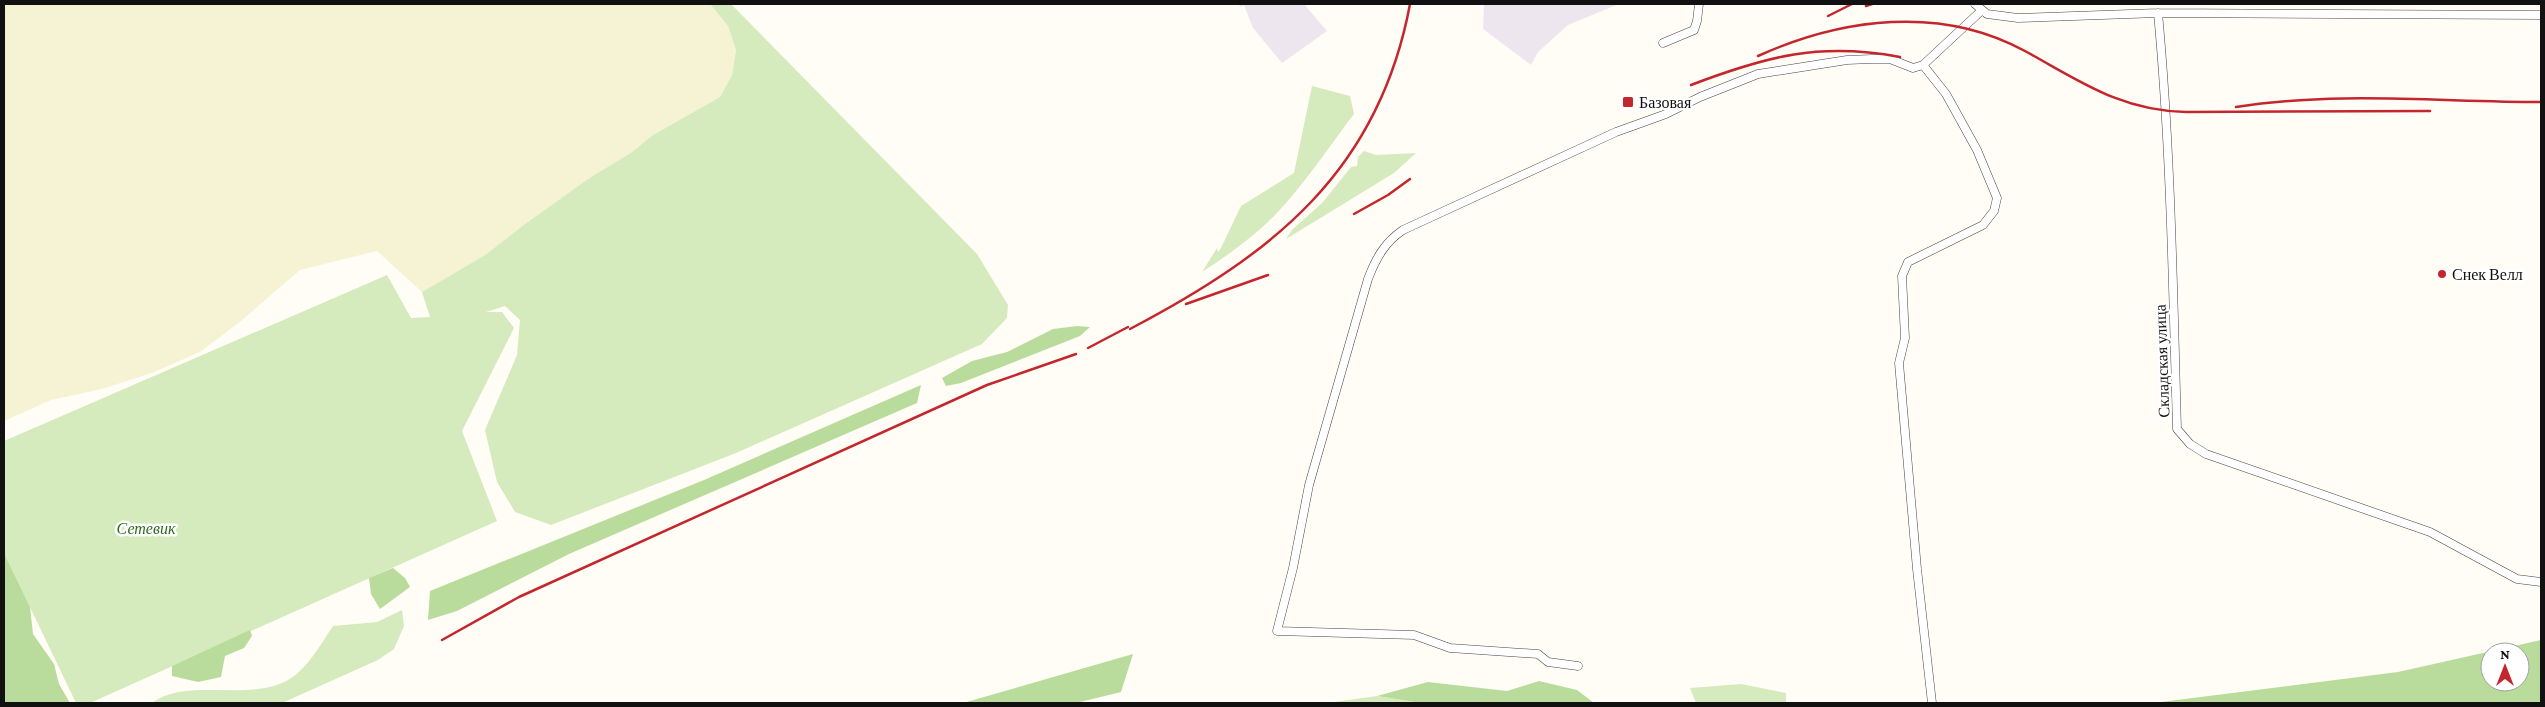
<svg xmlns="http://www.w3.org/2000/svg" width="2545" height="707" viewBox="0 0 2545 707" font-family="'Crimson Pro',serif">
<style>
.industrial{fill:#eee6ef}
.farmland{fill:#f6f3d4}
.green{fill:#d5ebbd}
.forest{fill:#b9dc9c;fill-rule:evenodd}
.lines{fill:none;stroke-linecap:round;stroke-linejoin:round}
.minor-casing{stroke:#444;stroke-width:9}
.minor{stroke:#fff;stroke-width:8}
.rail{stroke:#c4262e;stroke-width:2.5}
.poi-dot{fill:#c4262e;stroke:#fff;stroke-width:2}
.labels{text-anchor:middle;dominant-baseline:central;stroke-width:5;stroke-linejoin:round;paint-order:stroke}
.poi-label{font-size:16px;fill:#111;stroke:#fff;text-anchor:start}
.street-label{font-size:16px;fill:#111;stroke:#fff}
.park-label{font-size:16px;font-style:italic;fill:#2f6b1f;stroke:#fff}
</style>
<rect width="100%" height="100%" fill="#fffdf5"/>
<path class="industrial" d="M1239,4H1304L1327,31L1282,63L1253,28L1244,5L1240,7Z
M1484,4H1619L1568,25L1538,52L1531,65L1483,29Z"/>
<path class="farmland" d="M4,4H710L728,26L736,50L732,75L720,97L653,135L632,152L588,179L525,224L485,255L422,292L377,251L300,270L241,321L200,352L152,373L102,389L51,400L4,421Z"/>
<path class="green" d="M710,4H731L977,254L1008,305L1007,318L982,344L736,453L551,525L515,512L497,482L485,430L517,355L520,320L505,306L486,312H502L514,328L462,431L497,521L90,703H76L4,553V441L387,275L411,318L430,317L422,292L485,255L525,224L588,179L632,152L653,135L720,97L732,75L736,50L728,26Z
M1312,86L1350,96L1354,114C1328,148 1304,185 1275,215C1254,237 1228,255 1202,272L1217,248L1218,252L1221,248L1241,206L1294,173Z
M1364,151L1376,155L1416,153L1394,173L1286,239L1292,230L1322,203L1351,167L1357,166L1358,157Z
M402,610L404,626L394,649L378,660L282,703H152C184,678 243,700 282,683C305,674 320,645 333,626L377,622Z
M1741,684L1786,693V703H1696L1690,688Z
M1377,696L1421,703H1327Z"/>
<path class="forest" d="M1077,326L1090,327L1080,336L961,383L946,386L942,378L972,361L1007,352L1053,329Z
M921,385L917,403L569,554L457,611L428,620L430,591L704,480Z
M4,553L30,607L33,634L54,664L59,684L70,703H4Z
M393,568L405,578L410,587L380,609L371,594L369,578Z
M250,630L252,636L244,648L225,656L221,677L198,682L172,676V666Z
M2541,640V703H2128L2161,702L2398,672ZM2490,652H2520V682H2490Z
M1133,654L1121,692L1076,703H963Z
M1539,681L1577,690L1594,703H1421L1377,696L1428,682L1507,691Z"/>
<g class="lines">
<defs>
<path id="minor" d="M1975,4L1987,14L2018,18L2158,13L2541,15
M2158,13C2171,152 2173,290 2177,429L2190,444L2206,454L2430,532L2517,579L2541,582
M1663,43L1694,30L1697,21L1699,4
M1923,65L1946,94L1977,150L1997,198L1994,211L1983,225L1908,262L1902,276L1905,338L1899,363L1917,569L1932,703
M1578,666L1548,662L1538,654L1450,648L1414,635L1277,631L1293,568L1309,485L1368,279C1376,258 1385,242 1403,230L1616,132L1666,114L1700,97L1758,74L1847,60L1872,59H1890L1913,68L1923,65L1981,11"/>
</defs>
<use href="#minor" class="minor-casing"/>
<use href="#minor" class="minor"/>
<path class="rail" d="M1866,6L1872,4
M1828,16L1852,4
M1758,56C1842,18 1941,5 2025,51C2080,81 2121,111 2186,112L2430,111
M1691,85C1767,56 1820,42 1900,57
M2236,107C2337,91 2440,102 2541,102
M1354,214L1388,195L1410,179
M1186,304L1268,275
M1130,329C1273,254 1379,171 1410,4
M1088,348L1128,327
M442,640L519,597L987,385L1076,354"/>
</g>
<g class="poi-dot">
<rect x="1622" y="96" width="12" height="12" rx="2.5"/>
<circle cx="2442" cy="274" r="5"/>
</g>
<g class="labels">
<g class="poi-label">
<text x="1639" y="102">Базовая</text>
<text x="2452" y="274">Снек Велл</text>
</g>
<g class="street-label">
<text transform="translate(2162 361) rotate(-92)">Складская улица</text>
</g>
<g class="park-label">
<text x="146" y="528">Сетевик</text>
</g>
</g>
<rect width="2545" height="707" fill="none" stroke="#111111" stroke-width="10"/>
<g transform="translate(2505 667)"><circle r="24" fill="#ffffff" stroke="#a0a0a0"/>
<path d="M0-4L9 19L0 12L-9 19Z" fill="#c4262e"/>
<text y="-8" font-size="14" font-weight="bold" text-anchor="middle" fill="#111111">N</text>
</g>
</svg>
